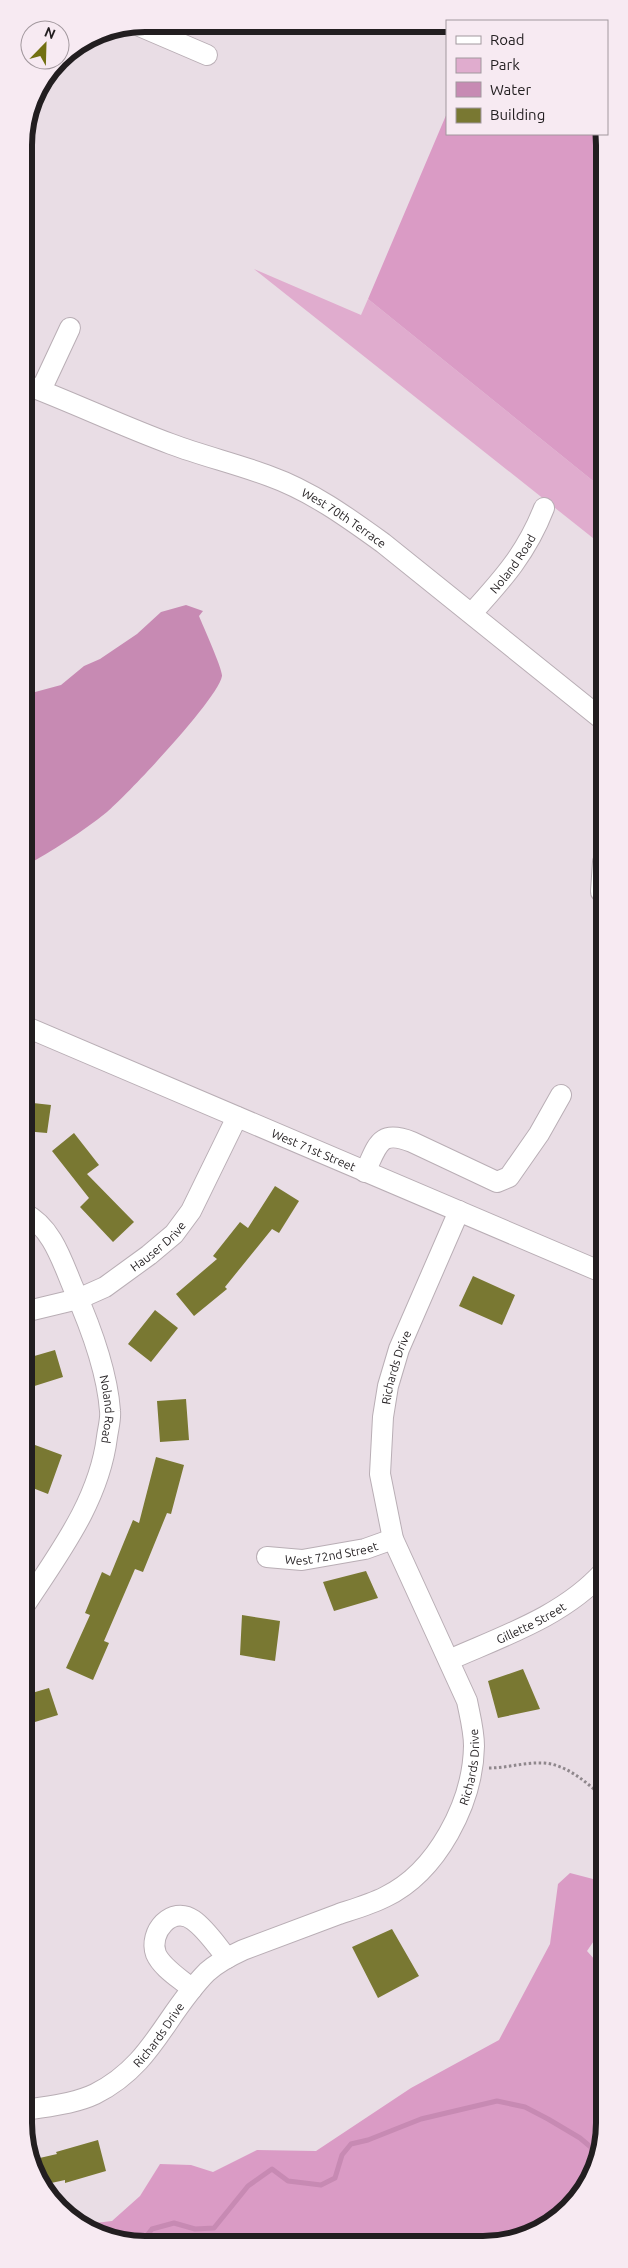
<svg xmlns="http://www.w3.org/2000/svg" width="628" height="2268" viewBox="0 0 628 2268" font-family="Ubuntu,sans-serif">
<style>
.green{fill:#e0acce}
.forest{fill:#da9bc5}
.water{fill:#c78ab3}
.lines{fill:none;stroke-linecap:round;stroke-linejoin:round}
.stream{stroke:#c78ab3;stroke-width:5}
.building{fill:#797832}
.minor-casing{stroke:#b9aeb5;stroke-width:22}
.path{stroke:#8f878c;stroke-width:3;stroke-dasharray:2.5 2.5;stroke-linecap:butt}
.minor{stroke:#fff;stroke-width:20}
.labels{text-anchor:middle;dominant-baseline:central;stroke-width:4;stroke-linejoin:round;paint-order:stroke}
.street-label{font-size:12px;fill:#221e20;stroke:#f7eaf2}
.rim{fill:none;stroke:#221e20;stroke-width:6}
</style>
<rect width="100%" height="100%" fill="#e9dde5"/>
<path class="green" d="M254,269L361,315L368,299L603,489V546Z"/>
<path class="forest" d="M447,113V134H603V489L368,299Z
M570,1873L593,1879L604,1892V1926L587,1951L604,1970V2121L587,2159L595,2170L574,2203L543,2228L499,2243L121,2242L87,2224L112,2221L140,2196L160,2164L191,2165L213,2172L257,2150L316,2151L411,2088L499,2040L550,1944L558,1884Z"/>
<path class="water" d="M186,605L203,611L199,616C203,626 223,670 222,676C218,699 128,794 107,812C81,833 53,850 24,867V695L61,685L84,666L100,659L137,634L161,612Z
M604,1732V1778L595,1771L597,1737Z"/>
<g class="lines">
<path class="stream" d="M142,2242L152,2229L174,2223L195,2229L214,2228L248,2186L272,2169L288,2181L321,2185L335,2178L342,2155L351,2144L368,2140L421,2119L497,2101L525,2107L548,2119L580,2138L599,2154"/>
</g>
<path class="building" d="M24,1102L51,1105L47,1133L24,1131Z
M74,1133L99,1165L87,1174L134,1222L113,1242L80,1207L89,1198L52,1151Z
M275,1186L299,1201L279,1233L272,1229L225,1287L227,1289L194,1316L176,1294L217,1259L213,1256L240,1222L248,1228Z
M473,1276L515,1295L502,1325L459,1306Z
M155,1310L178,1328L151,1362L128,1344Z
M55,1350L63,1377L25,1389L24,1359Z
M186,1399L189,1440L160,1442L157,1401Z
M35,1445L62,1455L48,1494L25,1485V1474Z
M156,1457L184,1465L171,1514L167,1513L143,1572L135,1569L104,1641L109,1643L93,1680L66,1668L90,1615L85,1613L102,1572L110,1576L133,1520L139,1523Z
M366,1571L378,1598L334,1611L323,1582Z
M242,1615L280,1621L275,1661L240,1655Z
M523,1669L540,1709L498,1718L488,1681Z
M49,1688L58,1715L25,1725V1695Z
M392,1929L419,1976L378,1998L352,1947Z
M98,2140L106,2171L65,2183V2180L42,2185L36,2176L31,2160L57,2154L56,2152Z"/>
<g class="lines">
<defs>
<g id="minor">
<path d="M137,25L207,55"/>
<path id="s1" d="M24,384C74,403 122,426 171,444C203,456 237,464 269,476C311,491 347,517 383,543L603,720"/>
<path d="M41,390L70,328"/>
<path id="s2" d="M472,613C503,579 527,552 544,508"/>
<path d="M601,892L603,862"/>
<path id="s3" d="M24,1026L604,1273"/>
<path d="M365,1172C378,1145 379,1129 412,1142L497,1182L509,1177L539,1134L561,1095"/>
<path id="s4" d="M24,1213C52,1227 62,1261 73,1287C90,1325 107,1369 110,1411C111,1419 108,1429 107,1437C99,1501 59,1553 25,1605"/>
<path id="s5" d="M24,1312L78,1299L105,1287L149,1255L174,1234L191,1211L237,1117"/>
<path id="s6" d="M267,1557L302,1560L365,1549L393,1539"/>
<path id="s7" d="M449,1660C503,1636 564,1616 604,1571"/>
<path d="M192,1989C181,1979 162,1968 156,1954C148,1932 172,1905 193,1920C206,1929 217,1946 227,1958"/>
<path id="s8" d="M25,2110C48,2106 74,2104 95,2094C153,2065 165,2014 207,1972C217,1963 230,1956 243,1950C275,1938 307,1926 339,1914C354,1909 371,1904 385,1897C437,1872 473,1803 474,1746C474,1731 470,1716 467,1701L393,1539L380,1474L383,1417L388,1386L399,1349L459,1211"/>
</g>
</defs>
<use href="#minor" class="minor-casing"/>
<path class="path" d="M489,1768C507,1768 525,1762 544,1763C568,1765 587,1783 604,1798"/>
<use href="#minor" class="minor"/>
</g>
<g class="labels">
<g class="street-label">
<text stroke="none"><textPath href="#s1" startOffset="348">West 70th Terrace</textPath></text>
<text stroke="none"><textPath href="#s2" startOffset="64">Noland Road</textPath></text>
<text stroke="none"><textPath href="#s3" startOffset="315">West 71st Street</textPath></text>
<text stroke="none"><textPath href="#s5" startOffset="152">Hauser Drive</textPath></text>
<text stroke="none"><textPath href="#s8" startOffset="1015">Richards Drive</textPath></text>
<text stroke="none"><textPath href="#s4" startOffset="219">Noland Road</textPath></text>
<text stroke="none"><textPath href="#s6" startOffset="65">West 72nd Street</textPath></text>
<text stroke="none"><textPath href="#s7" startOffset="90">Gillette Street</textPath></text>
<text stroke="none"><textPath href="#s8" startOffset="595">Richards Drive</textPath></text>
<text stroke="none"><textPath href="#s8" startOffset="160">Richards Drive</textPath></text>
</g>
</g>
<path d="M0 0H628V2268H0ZM145 32H483A113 113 0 0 1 596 145V2123A113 113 0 0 1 483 2236H145A113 113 0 0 1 32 2123V145A113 113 0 0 1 145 32Z" fill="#f7eaf2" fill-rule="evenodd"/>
<path class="rim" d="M145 32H483A113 113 0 0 1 596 145V2123A113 113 0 0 1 483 2236H145A113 113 0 0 1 32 2123V145A113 113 0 0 1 145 32Z"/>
<rect x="446" y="20" width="162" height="115" fill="#f7eaf2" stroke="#a2989e"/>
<rect x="456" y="36" width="25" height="8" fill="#ffffff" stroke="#a2989e"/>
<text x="490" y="45" font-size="15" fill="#221e20">Road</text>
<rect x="456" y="58" width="25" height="15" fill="#e0acce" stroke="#a2989e"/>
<text x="490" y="70" font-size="15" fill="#221e20">Park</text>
<rect x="456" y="82" width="25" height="15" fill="#c78ab3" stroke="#a2989e"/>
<text x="490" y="95" font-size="15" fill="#221e20">Water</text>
<rect x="456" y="108" width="25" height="15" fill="#797832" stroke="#a2989e"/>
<text x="490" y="120" font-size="15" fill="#221e20">Building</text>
<g transform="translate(45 45) rotate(23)"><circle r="24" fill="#f7eaf2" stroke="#a2989e"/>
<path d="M0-4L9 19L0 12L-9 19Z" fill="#727012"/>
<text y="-8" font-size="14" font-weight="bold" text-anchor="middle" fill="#221e20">N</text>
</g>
</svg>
